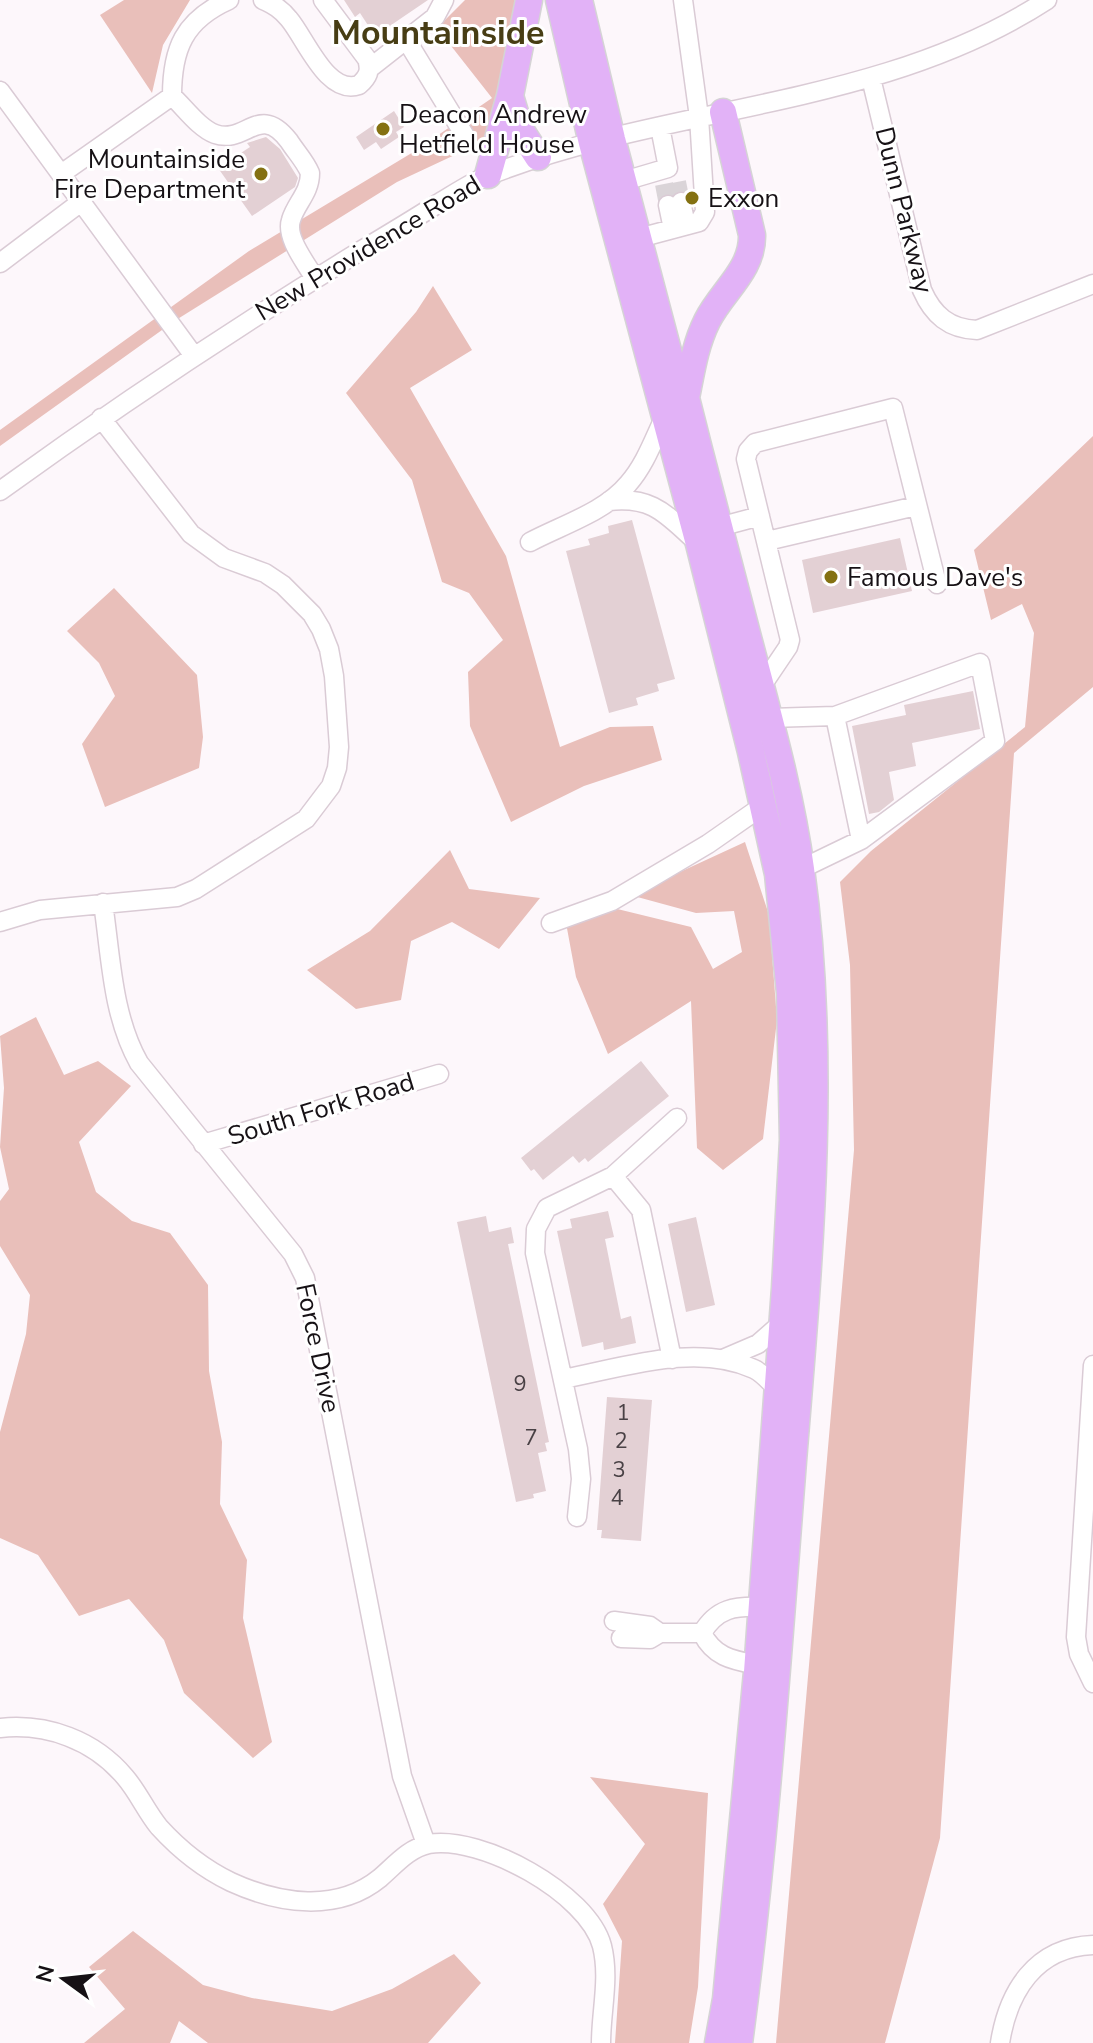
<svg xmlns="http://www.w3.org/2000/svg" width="1093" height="2043" viewBox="0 0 1093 2043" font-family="'Nunito Sans',sans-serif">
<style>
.forest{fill:#e9bfba}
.building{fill:#e3d0d4}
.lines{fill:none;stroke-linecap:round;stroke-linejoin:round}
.minor-tunnel{stroke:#dad4d8;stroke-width:18;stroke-dasharray:18 9;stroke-linecap:butt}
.minor-casing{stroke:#dacbd5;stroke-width:21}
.highway-casing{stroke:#d5d4d5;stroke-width:29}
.minor{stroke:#fff;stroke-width:18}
.highway{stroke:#e2b2f7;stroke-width:26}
.poi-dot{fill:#847112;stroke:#fff;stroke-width:3}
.labels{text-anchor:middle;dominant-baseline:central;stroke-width:6;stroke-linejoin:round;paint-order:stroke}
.number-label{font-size:22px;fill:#494145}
.poi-label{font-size:26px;fill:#161115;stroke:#fff;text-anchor:start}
.street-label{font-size:26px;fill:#161115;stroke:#fff}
.district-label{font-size:34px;font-weight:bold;fill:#473d14;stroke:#fff}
</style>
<rect width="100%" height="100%" fill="#fdf7fb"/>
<path class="forest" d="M124,0H190L163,45L152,93L100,15Z
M465,0H515L491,138L397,182L176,320L0,446V430L249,251L415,151L492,98L437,28Z
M433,286L472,350L410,388L506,556L560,747L610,727L653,726L662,760L584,786L511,822L470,726L468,672L503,640L469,593L442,582L412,480L346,393L416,312Z
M1093,436V687L1014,753L940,1838L885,2043H776L854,1150L850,965L840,882L871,851L1025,727L1034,633L1022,604L991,620L974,550Z
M114,588L197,675L203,737L199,768L105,807L82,744L115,696L99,663L67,631Z
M745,842L769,915L777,1020L763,1139L723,1170L697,1148L691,1001L608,1054L576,977L566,923L605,906L691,927L713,969L742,952L734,911L696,913L630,895Z
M450,850L469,889L540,898L499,949L452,922L411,941L401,1000L356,1009L307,970L370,931Z
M36,1017L64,1075L98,1061L131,1086L79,1142L96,1192L132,1221L170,1233L208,1285L209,1371L222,1442L220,1504L247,1560L243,1618L272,1742L253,1758L184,1693L164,1640L129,1599L79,1616L38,1555L0,1538V1432L26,1334L30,1295L0,1246V1201L9,1189L0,1147L4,1088L0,1036Z
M590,1777L708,1793L698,1987L689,2043H615L622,1941L603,1904L645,1844Z
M133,1931L203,1985L252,1998L332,2011L392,1989L454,1954L481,1983L428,2043H208L179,2021L170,2043H84L125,2009L89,1967Z"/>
<path class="building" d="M344,0H428L375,36L360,13L355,17Z
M394,111L404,127L396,132L399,137L381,149L376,142L364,150L356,137Z
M266,137L280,149L298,178L295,187L252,216L218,168L250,147L247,143Z
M632,520L675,679L657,684L659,691L636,698L638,705L609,713L566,551L590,545L588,539L609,533L608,526Z
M900,538L912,591L813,613L802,560Z
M973,691L980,729L912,743L916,766L889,772L894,800L879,812L869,814L852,726L906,715L904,705Z
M641,1061L669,1096L588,1162L585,1158L579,1163L573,1156L543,1180L534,1169L531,1171L521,1158Z
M608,1211L614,1237L605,1239L621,1319L631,1316L636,1343L604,1350L603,1342L582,1347L557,1231L572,1228L570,1219Z
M486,1216L489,1232L511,1227L514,1243L508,1244L549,1442L545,1443L547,1451L538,1453L546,1491L533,1494L534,1498L516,1502L457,1222Z
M696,1217L715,1305L686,1312L668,1224Z
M607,1397L652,1400L641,1541L601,1538L602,1530H597Z"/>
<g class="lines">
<path class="minor-tunnel" d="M677,182L681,202
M664,184L668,205"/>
<defs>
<path id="minor" d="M229,0C184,20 172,49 172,96C185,108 199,128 215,134C246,145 259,102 289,141C296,152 305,161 310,173C310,193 296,203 291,220C285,238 307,264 315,279
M263,0C274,5 281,9 289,19C306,39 327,96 359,85C368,77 371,71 367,59L323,0
M407,41L465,136
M370,68L435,17L444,0
M871,78L922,290C933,315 949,329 977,330L1093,284
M0,91L194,356
M61,174L172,96
M624,181L668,168L660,127
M681,202L686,225
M668,205L673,229
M639,238L699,222L705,212L699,117L683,0
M0,263L81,202
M0,491C116,407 235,328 357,253C384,237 412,220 439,203C456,193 473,181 492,174C673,104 881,108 1047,0
M609,501C655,496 667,516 699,544
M719,527L760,516
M767,541L916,506
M530,542C562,525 605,512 628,484C645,465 654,439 665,416
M761,687L788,647L790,640L746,459L748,451L755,443L893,408L937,584
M770,718L835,716L980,663L995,741L861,840
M801,869L861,840L835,716
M103,903C111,957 112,1015 139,1063L293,1254L305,1278L402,1776L426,1844
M0,922L40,910L177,897L196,889L306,819L331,786L337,768L339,747L334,676L329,649L321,629L312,614L283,585L265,573L224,558L191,534L101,418
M551,923L612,901L708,844L764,805
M203,1144L439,1074
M613,1176L641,1210L672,1359
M723,1359L758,1344L783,1322
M1093,1365L1076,1637L1079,1654L1093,1683
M563,1379C622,1368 696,1342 754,1369C763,1373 771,1383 778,1390
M577,1517L581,1479L578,1449L535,1253L536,1229L547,1208L613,1176L677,1118
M614,1621L650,1626L660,1633H702C717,1608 735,1606 761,1607
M702,1633C714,1657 732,1660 757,1665
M621,1638L650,1639L660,1633
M0,1728C47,1723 94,1740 125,1777C138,1792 146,1811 159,1827C179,1849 204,1869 231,1882C279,1904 337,1913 380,1878C395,1865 409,1848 429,1844C481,1835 588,1893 602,1946C610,1978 601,2011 601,2043
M1000,2043C1008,1992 1035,1947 1093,1945"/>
<path id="highway" d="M559,0L592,143L699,544L751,752L778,874L790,993L793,1140L785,1288L757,1672L726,1999L718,2043
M579,0L612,139L676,381L686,398C707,482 729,566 751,649C770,721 791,795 801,869C828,1065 809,1264 793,1461C778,1655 765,1850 739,2043
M510,96L520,129L538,157
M488,175L510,96L529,0
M686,398C691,373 695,345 707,321C722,291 753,270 752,235L723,112"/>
</defs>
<use href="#minor" class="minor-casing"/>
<use href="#highway" class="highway-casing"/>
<use href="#minor" class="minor"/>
<use href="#highway" class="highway"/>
</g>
<g class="poi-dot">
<circle cx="383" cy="129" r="8"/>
<circle cx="261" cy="174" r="8"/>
<circle cx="692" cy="198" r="8"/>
<circle cx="831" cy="577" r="8"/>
</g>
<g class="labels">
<g class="number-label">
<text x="520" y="1384">9</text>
<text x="623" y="1413">1</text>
<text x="531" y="1438">7</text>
<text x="621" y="1441">2</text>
<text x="619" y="1470">3</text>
<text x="617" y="1498">4</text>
</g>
<g class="poi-label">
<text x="399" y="114">Deacon Andrew<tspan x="399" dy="30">Hetfield House</tspan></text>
<text x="245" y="159" text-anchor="end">Mountainside<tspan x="245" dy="30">Fire Department</tspan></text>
<text x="708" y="198">Exxon</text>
<text x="847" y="577">Famous Dave's</text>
</g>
<g class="street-label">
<text transform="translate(904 210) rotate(76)">Dunn Parkway</text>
<text transform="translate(368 248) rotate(-31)">New Providence Road</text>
<text transform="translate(321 1109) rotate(-17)">South Fork Road</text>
<text transform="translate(318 1348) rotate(78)">Force Drive</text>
</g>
<g class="district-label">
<text x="438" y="33">Mountainside</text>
</g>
</g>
<g transform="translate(64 1979) rotate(285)" stroke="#ffffff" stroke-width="6" paint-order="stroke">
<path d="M0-6L14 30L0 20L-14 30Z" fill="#161115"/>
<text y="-12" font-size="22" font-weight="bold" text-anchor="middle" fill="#161115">N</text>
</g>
</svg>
